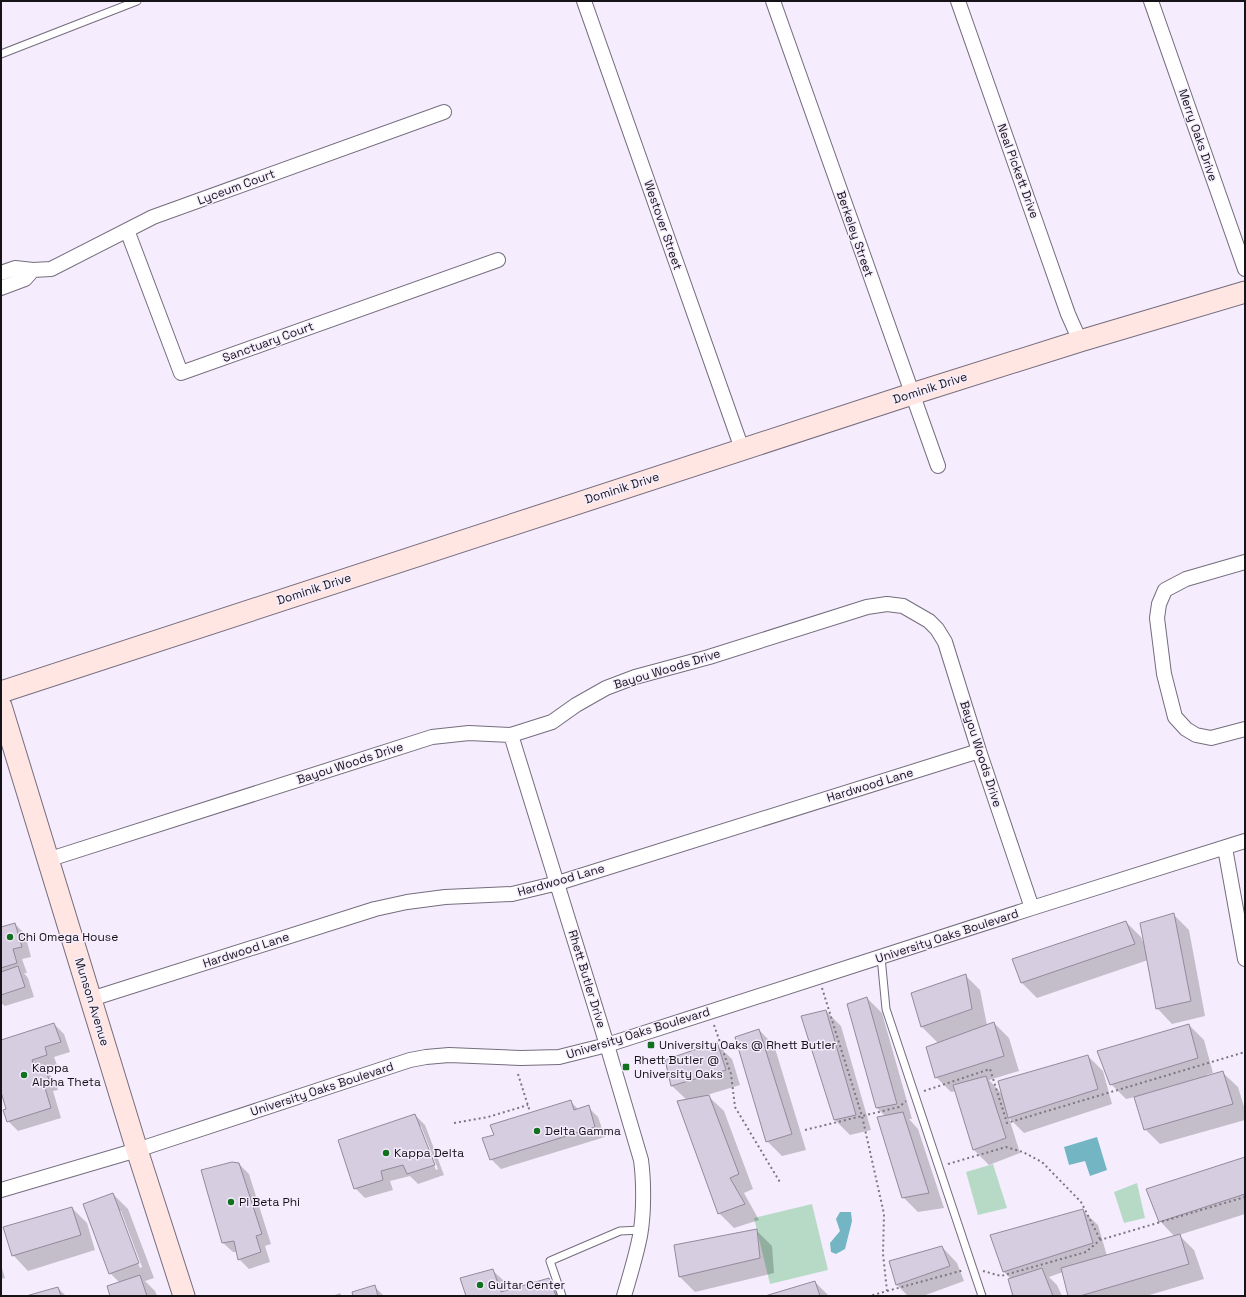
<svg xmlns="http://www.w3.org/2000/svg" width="1246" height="1297" viewBox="0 0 1246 1297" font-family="'Space Grotesk',sans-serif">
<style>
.green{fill:#b7dac7}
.water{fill:#74b5c4}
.shadow{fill:#0003;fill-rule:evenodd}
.building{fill:#d7cde1;stroke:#938a9c}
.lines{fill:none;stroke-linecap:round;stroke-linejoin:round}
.lane-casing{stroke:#756d7e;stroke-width:9}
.street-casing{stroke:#756d7e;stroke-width:16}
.secondary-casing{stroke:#756d7e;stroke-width:23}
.path{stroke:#7c7681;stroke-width:2;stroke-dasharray:2 3;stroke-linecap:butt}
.lane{stroke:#fff;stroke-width:7}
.street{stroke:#fff;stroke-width:14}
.secondary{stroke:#ffe6e3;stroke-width:21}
.poi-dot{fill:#11711f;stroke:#f5edfd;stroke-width:1.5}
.labels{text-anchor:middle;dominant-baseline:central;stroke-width:3;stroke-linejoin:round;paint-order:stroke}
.street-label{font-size:12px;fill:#151218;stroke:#f5edfd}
.poi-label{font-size:12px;fill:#151218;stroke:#f5edfd;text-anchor:start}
</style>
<rect width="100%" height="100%" fill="#f5edfd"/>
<path class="green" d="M993,1164L1007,1208L978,1215L966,1172Z
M1137,1183L1145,1218L1124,1223L1114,1192Z
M812,1204L828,1270L770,1284L754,1218Z"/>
<path class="water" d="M1097,1137L1107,1170L1090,1176L1085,1161L1069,1165L1064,1147Z
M840,1212H851L852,1221L845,1249L836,1254L831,1252L830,1243L840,1231L836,1219Z"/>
<path class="shadow" d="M1174,915L1189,930L1205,1016L1172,1024L1157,1008L1148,960L1037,998L1022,983L1013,959L1126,922L1141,937L1143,942Z
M15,924L25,934L31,957L22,959L27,973H24L28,978L34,997L5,1006L1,1003V928Z
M965,975L980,990L987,1025L994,1023L1009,1038L1019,1071L989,1080L1002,1094L1088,1056L1103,1071L1112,1104L1024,1133L1009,1118L1020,1153L989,1165L974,1150L956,1091L951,1092L936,1077L938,1043L922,1027L913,994Z
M867,998L882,1013L912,1119H909L918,1129L944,1208L918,1212L903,1197L886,1117L877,1108Z
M826,1011L841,1026L871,1130L850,1135L834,1119Z
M54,1024L64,1034L70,1052L54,1057L57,1065L44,1069L55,1080L58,1090L53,1091L61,1118L18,1131L8,1121V1110L1,1089V1041Z
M1189,1025L1204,1040L1213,1073L1206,1075L1207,1077L1222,1072L1238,1087L1245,1110V1120L1160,1144L1145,1129L1135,1097L1126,1099L1111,1084Z
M759,1030L774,1045L806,1150L782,1156L767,1141Z
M716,1044L732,1059L740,1085L707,1095L724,1111L753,1189L744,1193L759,1220L734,1228L719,1213L687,1100L672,1086L666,1061Z
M570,1101L579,1110L588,1107L598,1117L605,1137L501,1169L491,1159L495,1135Z
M415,1115L425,1125L444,1175L418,1184L410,1176L390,1181L393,1190L365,1198L355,1188ZM418,1126H421L438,1169L436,1170Z
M1245,1158V1214L1179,1235L1194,1250L1204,1279L1146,1296H1069L1063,1272L1049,1277L1057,1285L1062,1296H1014L1011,1279L1003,1271L1082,1210L1098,1225L1107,1256L1174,1236L1160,1221Z
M239,1164L249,1174L271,1244L265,1246L270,1262L249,1269L239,1259L237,1252H233L222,1242Z
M113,1194L128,1209L154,1278L145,1281L155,1291L157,1296H112L120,1283L110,1273ZM119,1211H121L142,1267L140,1268Z
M72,1208L87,1223L95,1250L28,1271L13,1255Z
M757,1231L772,1246L774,1273L695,1292L680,1277Z
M942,1247L957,1263L964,1281L923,1296H908L897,1285Z
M1,1265L5,1278L1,1279Z
M492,1270L503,1280L507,1292L549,1279L559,1289L562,1296H467Z
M815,1282L829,1296H768Z
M374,1286L384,1296H354Z
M58,1288L66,1296H29Z
M340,1293L342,1296H332Z"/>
<path class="building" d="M1174,913L1191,1001L1156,1009L1140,923Z
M1126,921L1135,944L1021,983L1012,959Z
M15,923L22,947L13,949L17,963L1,968V927Z
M18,966L25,987L1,995V972Z
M966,974L972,1009L921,1027L911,993Z
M867,997L897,1104L876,1108L847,1004Z
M826,1010L856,1115L834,1120L801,1016Z
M994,1022L1004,1056L935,1078L926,1047Z
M54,1023L61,1042L45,1047L47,1055L32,1060L35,1071L45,1068L49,1080L43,1081L51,1108L7,1122L3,1110L6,1109L1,1092V1040Z
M1189,1024L1198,1058L1110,1085L1097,1051Z
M759,1029L792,1134L766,1142L735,1037Z
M717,1042L726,1070L671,1086L665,1060Z
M1088,1055L1098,1089L1008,1118L998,1081Z
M1223,1071L1233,1104L1144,1130L1134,1097Z
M986,1076L1006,1138L973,1150L953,1085Z
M709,1095L739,1174L730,1178L745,1204L718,1214L677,1101Z
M571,1100L574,1110L589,1105L595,1127L490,1160L482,1138L494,1135L490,1125Z
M903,1112L929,1193L902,1198L877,1117Z
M415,1114L435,1165L407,1174L403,1165L381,1171L383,1180L354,1189L338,1140Z
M1245,1157V1194L1159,1222L1146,1189Z
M232,1162L239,1163L262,1234L256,1236L261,1252L238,1260L234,1241L222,1243L201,1170Z
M113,1193L139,1263L109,1274L83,1204Z
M72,1207L81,1235L12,1256L3,1227Z
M1083,1209L1093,1243L1003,1272L990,1235Z
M757,1229L760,1258L679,1277L674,1245Z
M1180,1234L1189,1264L1080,1296H1068L1061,1268Z
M942,1246L950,1266L896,1285L889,1261Z
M1042,1268L1053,1296H1013L1008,1279Z
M493,1269L501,1292L549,1278L556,1296H466L460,1278Z
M140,1275L147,1296H110L107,1286Z
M815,1281L820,1296H765Z
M375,1285L378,1296H353L352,1292Z
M58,1287L61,1296H26Z"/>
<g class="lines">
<defs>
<path id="lane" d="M1,54L137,1
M881,957L886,1009L982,1296
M562,1296L550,1261L620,1231L641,1230"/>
<path id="street" d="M584,1L742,449
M773,1L938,466
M958,1L1068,314L1080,341
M1151,1L1245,269
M127,230L181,373L498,260
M1,273L15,268L33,270L51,269L153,217L444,112
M1,288L25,279L33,270
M1245,562L1186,579L1165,590L1159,604L1157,618L1164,674L1175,717L1186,729L1196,735L1211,738L1245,729
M511,735L607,1045L641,1160C644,1182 644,1214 640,1236C636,1256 630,1276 624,1296
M1225,848L1245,959
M47,860L432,737L469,733L511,735L552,722L576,705L606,688L635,677L709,657L867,607L887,604L903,606L929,621L937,629L945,642L979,751L1032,908
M91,999L375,909L407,902L445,897L512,894L558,883L979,751
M1,1190L137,1150L410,1060L426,1057L449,1055L521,1058L559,1057L607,1045L1032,908L1245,841"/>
<path id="secondary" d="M1,692L912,394L1080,341L1245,292
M1,706L137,1150L184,1296"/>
</defs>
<use href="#lane" class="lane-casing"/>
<use href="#street" class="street-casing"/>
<use href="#secondary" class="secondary-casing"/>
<path class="path" d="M822,988L862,1116L884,1214L883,1254L887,1291L870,1296
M714,1025L731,1074L735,1107L781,1184
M518,1074L530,1112
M924,1091L990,1069L1007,1123L1245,1052
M454,1123L488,1117L528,1105
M805,1130L899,1107L906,1101
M948,1164L1006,1147L1023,1152L1042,1162L1081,1202L1100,1239
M983,1271L1001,1276L1086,1252L1100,1240L1245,1197
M887,1291L964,1270"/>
<use href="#lane" class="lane"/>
<use href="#street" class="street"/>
<use href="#secondary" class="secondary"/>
</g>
<g class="poi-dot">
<circle cx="10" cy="937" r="4"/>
<rect x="647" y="1041" width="8" height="8" rx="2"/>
<rect x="622" y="1063" width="8" height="8" rx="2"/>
<circle cx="24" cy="1075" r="4"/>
<circle cx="537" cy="1131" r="4"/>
<circle cx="386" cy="1153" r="4"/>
<circle cx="231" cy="1202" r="4"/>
<circle cx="480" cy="1285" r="4"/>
</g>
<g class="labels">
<g class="street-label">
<text transform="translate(1198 135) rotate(71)">Merry Oaks Drive</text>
<text transform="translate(1018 171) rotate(70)">Neal Pickett Drive</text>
<text transform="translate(236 187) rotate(-20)">Lyceum Court</text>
<text transform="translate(663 225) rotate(71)">Westover Street</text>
<text transform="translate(855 234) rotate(71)">Berkeley Street</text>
<text transform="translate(268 342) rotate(-20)">Sanctuary Court</text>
<text transform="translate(930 388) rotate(-18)">Dominik Drive</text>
<text transform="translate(622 488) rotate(-18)">Dominik Drive</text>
<text transform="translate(314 589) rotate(-18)">Dominik Drive</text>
<text transform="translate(667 669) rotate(-17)">Bayou Woods Drive</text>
<text transform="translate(981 754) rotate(72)">Bayou Woods Drive</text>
<text transform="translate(350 763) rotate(-18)">Bayou Woods Drive</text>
<text transform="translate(870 785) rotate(-17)">Hardwood Lane</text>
<text transform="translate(561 880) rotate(-16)">Hardwood Lane</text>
<text transform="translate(947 936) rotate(-18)">University Oaks Boulevard</text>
<text transform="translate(246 950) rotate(-18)">Hardwood Lane</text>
<text transform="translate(587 979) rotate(73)">Rhett Butler Drive</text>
<text transform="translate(92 1002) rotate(73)">Munson Avenue</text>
<text transform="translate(638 1033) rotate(-17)">University Oaks Boulevard</text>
<text transform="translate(322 1089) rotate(-18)">University Oaks Boulevard</text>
</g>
<g class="poi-label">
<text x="18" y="937">Chi Omega House</text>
<text x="659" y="1045">University Oaks @ Rhett Butler</text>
<text x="634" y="1060">Rhett Butler @<tspan x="634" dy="14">University Oaks</tspan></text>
<text x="32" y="1068">Kappa<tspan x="32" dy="14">Alpha Theta</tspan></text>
<text x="545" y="1131">Delta Gamma</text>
<text x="394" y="1153">Kappa Delta</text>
<text x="239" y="1202">Pi Beta Phi</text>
<text x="488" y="1285">Guitar Center</text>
</g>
</g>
<rect width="1246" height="1297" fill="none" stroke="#151218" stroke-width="4"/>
</svg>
